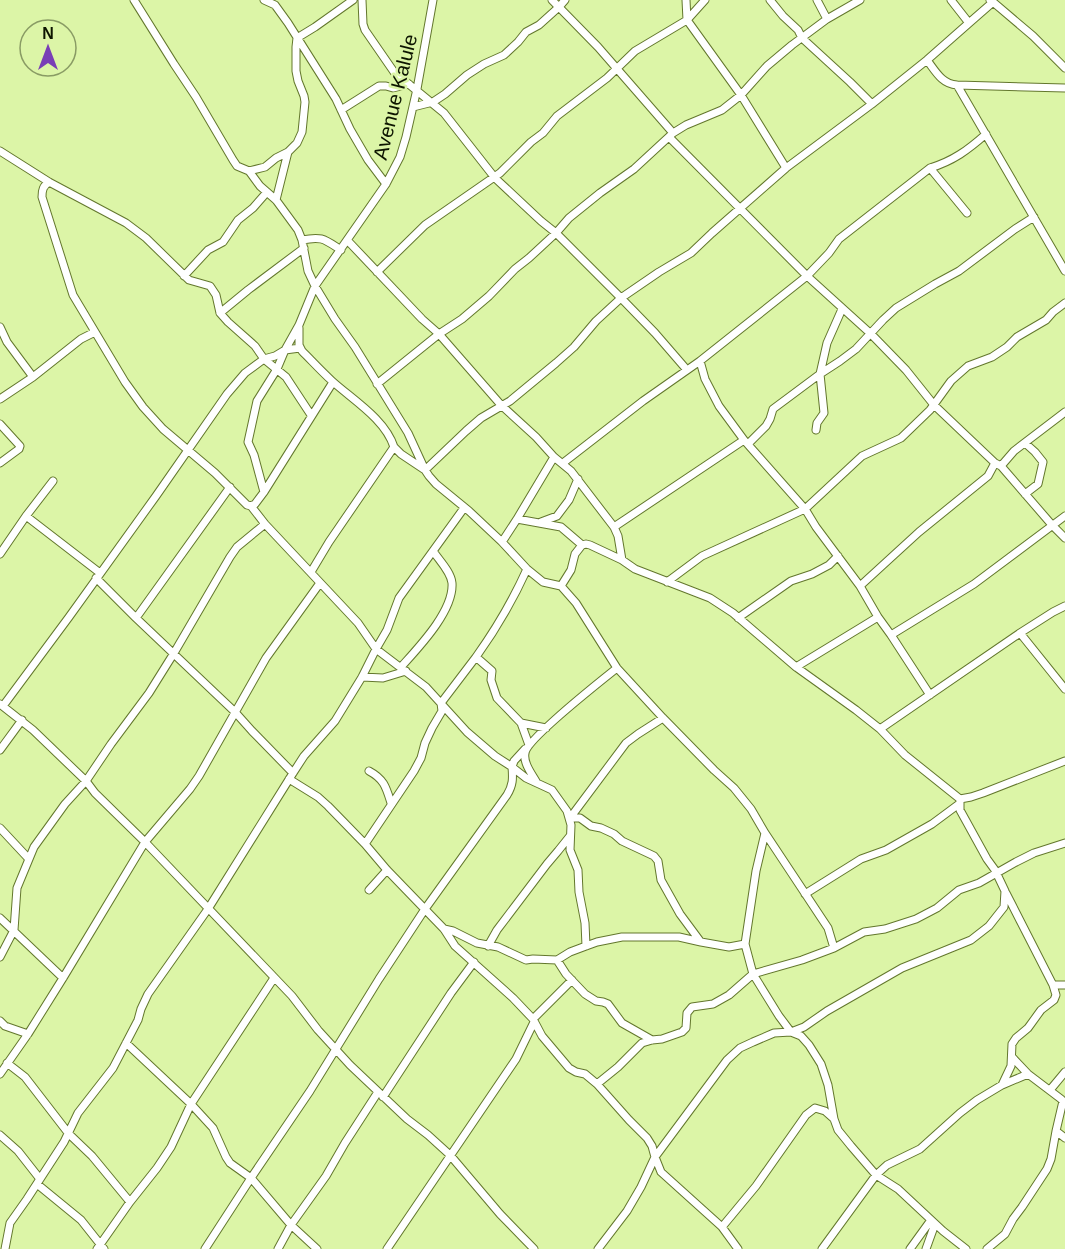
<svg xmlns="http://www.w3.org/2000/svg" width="1065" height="1249" viewBox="0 0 1065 1249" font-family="Helvetica,sans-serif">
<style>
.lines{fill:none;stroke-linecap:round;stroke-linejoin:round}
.street-casing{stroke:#63772d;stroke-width:9}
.street{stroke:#fff;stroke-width:7}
.labels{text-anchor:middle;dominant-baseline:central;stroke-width:5;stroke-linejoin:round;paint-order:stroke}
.street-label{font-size:20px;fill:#0d1500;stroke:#dcf5a7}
</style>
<rect width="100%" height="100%" fill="#dcf5a7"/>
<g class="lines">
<defs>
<path id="street" d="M134,0L174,64L196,97L233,160L237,166L249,171L265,167L276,158L288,152L297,143L302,132L305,102L304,96L298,81L296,71V47L297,38L315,27L353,0
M264,0L275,5L288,23L336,99L350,129L368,160L386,184
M362,0L363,24L365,30L394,72L444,113L495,178L541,221L556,233L621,298L655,333L687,370
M552,0L598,47L673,133
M686,0L687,20L741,95L786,168
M770,0L783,16L798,30L802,38L850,82L872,104L927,60L969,23L951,0
M817,0L827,19
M993,2L1033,36L1065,68
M969,23L993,2L990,0
M927,60C936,72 942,84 957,85L1065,271
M957,85L1065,88
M413,107L433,102L445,94L467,75L484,64L504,55L518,42L526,32L539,25L559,7L565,0
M341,110L379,86H386L393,88L409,84
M669,137L807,276L829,253L839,239L930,168C953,161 968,150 986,134
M0,151L49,182L126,223L146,238L189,280L210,286L216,295L220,313L228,322L255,346L264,359L286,377L311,415
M930,168L967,213
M249,171L260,186L276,200L298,230L302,240L308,271L315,286L335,319L355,347L408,433L425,470L429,476L436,484L469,511L502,542L527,569L543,582L561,586L576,603L617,668L663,718L714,770L734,788L751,809L765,833L756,871L745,944L753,974L779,1016L791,1032L801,1036L809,1045L821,1064L828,1085L834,1119L838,1130L851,1146L876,1175L898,1189L943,1231L966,1249
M49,182C43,186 42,190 42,197L73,295L125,382L143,407L163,429L215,473L247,505L251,506L265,524L358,623L376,649L426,687L467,732L495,756L512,767C513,779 513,785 507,795L425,909L379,979L310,1091L251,1178L205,1249
M276,200L288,152
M302,240C322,236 324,239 341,250
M348,241L422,319L439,334L501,405L536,437L554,457L571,471L614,527L618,536L622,560
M377,272L425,225L500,173L531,142L543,133L557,116L607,78L635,51L687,20L705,0
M184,276L208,250L223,242L238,220L253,208L267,192
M220,313L248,290L304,248
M0,327L7,342L33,377
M299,328V345L302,351C312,361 322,372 332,381C353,400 385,419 394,447L329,542L311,572
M700,361L705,379L719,406L744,440L805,509L816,527L860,586L878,617L891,635L974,584L1065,516
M377,384L439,334L462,319L489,296L515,269L529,258L556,233L569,218L600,193L634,169L673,133L686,125L722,110L741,95L767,66L792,45L827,19L860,0
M0,399L33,377L81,339L95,332
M0,424L20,446L19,449L0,463
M816,430L817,423L824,413L820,374L840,361L856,349L883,320L896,308L935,284L959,271L1015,229L1034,217
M1025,443L1035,452L1043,462L1038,484L1025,494
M748,444L766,426L770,419L773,409L820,374L827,343L842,309
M394,447L401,454L425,470L466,431L481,418L510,401L556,363L574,347L596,321L621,298L659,272L691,253L712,233L786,168L872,104
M563,463L643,401L700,361L807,276L871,334L906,370L934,405L995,463L1001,466L1052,525L1065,538
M1001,466L1014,451L1065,412
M264,492L254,455L248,442L257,401L277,369L285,350L300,348
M251,506L255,504L264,492L333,382
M26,516L100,573
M517,519L554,457
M541,522L557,516L569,500L578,479
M614,527L744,440
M502,542L517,519L561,527L582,545L586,544L590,545L622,560L635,569L710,598L733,613L796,667L856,710L880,729L905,755L960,799L971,797L983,793L1065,761
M0,554L26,516L53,481
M527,569C513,600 496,629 476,657L492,671L491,680L497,698L521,723L529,745
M96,578L136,618L235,712L252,731L293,773
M667,582L702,556L805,509L862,456L901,438L930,410L951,381L968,366L992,357L1007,347L1017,337L1046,320L1053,312L1065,303
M561,586L571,570L575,554L582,545
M860,586L919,532L988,476L995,463
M136,618L230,487
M738,618L791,581L812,574L829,565L838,556
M1020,633L1053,612L1065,606
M891,635L930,695
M401,667C418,648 454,611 452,583C451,572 439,560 433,551
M796,667L878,617
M362,677L383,678L406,671
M0,704L33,730L86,781L95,793L145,842L292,996L318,1030L350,1065L407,1119L428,1135L450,1155L500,1214L534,1249
M3,706L69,617L156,496L227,394L245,373L264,359L275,356L285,350L299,325L315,286L386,184L400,157L406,137L417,89L433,0
M521,723L546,728
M880,729L1020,633L1065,689
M525,749L514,761L512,767L526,778L552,790L567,811L571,825L570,850L578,870L579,892L585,923L586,946
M0,750L22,720
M369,771C384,779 386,787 391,803
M289,779L318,797L328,806L365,844L387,870L444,929L455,946L513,998L533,1019L542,1036L569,1068L576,1072L585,1074L597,1084L618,1067L642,1043L652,1040L662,1039L682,1032L686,1028L687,1013L692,1007L713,1004L729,995L753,974L802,960L834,948L864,932L885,929L916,919L937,908L959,890L979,883L1016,862L1034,853L1065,843
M537,783C532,774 523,763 525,753C527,739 602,680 617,668
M570,818H580L591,826L601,828L614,834L622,841L654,856L658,861L661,880L680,914L700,941
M570,818L626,743L638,734L663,718
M0,828L28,858
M765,833L822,919L828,928L834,948
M365,844L414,771L421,758L425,743L432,728L442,711L441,703L476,657
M369,890L387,870
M805,894L861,859L886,850L932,824L959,804
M0,918L63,978
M444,929L453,931L477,943L498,947L526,960L533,959L557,960L570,952L586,946L597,942L622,937H679L701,942L729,947L745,944
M488,946L497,930L547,864L558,851L570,836
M0,957L14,930L17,888L34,847L65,804L86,781L111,744L149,693L174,653L230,557L237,547L265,524
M557,960L566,974L585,994L596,1001L603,1002L608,1004L622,1023L652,1040
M1053,985H1065
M533,1019L572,980
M0,1021L5,1026L28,1034
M126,1043L191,1104L213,1128L226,1157L230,1163L251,1178L291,1225L317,1249
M1012,1057L1028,1074L1061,1099L1063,1101L1056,1131L1065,1138
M7,1063L25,1077L69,1134L92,1156L130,1202
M0,1074L28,1034L63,978L145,842L190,789L199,776L266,658L320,583
M597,1084L629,1120L647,1138L652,1146L655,1157L661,1172L722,1227L756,1186L806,1115L815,1108L825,1111L834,1119
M1002,1085L1028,1074
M1050,1090L1065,1072
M383,1097L451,993L474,962
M0,1135L18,1151L40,1179
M37,1184L81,1220L104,1249
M722,1227L738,1249
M5,1249L10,1223L27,1199L64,1142L78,1113L113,1068L138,1020L141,1009L148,994L208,909L293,773L304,756L335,721L362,677L376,649L387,630L399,598L464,508
M97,1249L130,1202L157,1168L171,1147L191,1104L274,978
M278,1249L291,1225L326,1176L345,1143L378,1092
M387,1249L516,1059L534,1022
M598,1249L627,1211L641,1187L655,1157L727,1060L740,1048L753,1042L774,1033L791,1032L804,1027L827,1011L902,968L971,940L989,926L1004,907L1005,891L995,870L987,859L960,810V799
M822,1249L876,1175L887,1165L920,1149L960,1113L977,1100L1002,1085L1011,1066L1012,1044L1016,1038L1028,1028L1041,1010L1054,1000L1056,995L1053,985L1006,893
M910,1249L931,1220
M926,1249L935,1224
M987,1249L1005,1234L1013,1219L1022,1207L1047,1169L1051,1159L1056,1131"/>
</defs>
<use href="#street" class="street-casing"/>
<use href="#street" class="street"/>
</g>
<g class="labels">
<g class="street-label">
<text transform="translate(395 97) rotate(-76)">Avenue Kalule</text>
</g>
</g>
<g transform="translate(48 48)"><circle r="28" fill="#dcf5a7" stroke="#899b64" stroke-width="1.5"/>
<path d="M0-4.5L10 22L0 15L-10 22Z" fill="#793fb6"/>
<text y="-9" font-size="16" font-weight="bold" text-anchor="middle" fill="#0d1500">N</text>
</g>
</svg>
